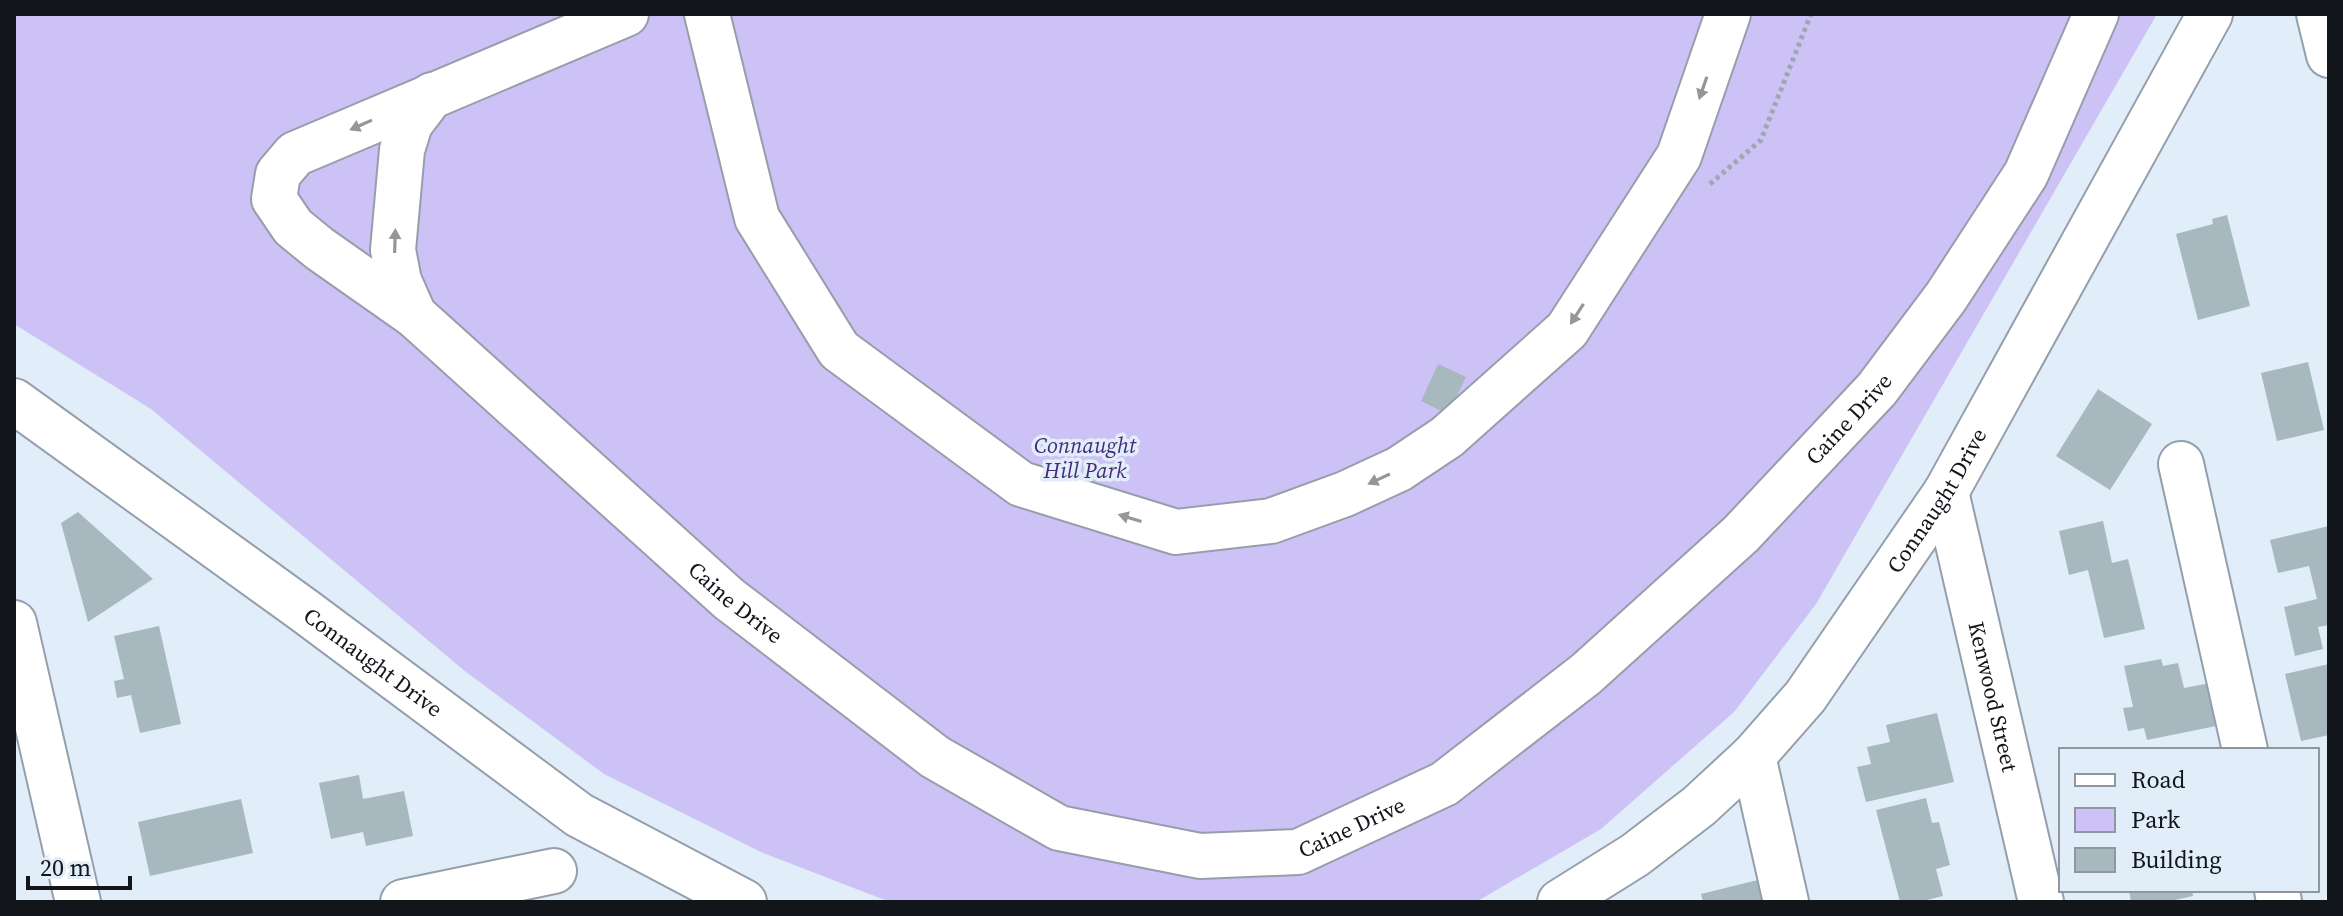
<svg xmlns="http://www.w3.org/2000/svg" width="2343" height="916" viewBox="0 0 2343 916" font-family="'Source Serif 4',serif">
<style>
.green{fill:#ccc2f5}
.building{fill:#a8b8bf}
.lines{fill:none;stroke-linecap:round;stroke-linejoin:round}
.minor-casing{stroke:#949fab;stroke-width:48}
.path{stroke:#9ea7b1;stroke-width:5;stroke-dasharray:4 4;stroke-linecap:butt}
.minor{stroke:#fff;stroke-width:44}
.oneway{fill:#949698}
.labels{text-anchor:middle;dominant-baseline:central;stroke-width:7;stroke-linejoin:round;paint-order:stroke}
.street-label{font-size:22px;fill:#12161a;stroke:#e1edf9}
.park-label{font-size:22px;font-style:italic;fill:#442c7a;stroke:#e1edf9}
</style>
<rect width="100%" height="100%" fill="#e1edf9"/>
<path class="green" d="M14,14H2157L1816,604L1734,712L1601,829L1476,902H890L761,852L604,774L466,672L151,409L14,324Z"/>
<path class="building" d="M2227,215L2250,306L2198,320L2176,234L2213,224L2212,219Z
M2308,362L2324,430L2277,441L2261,373Z
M1438,364L1466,377L1448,414L1421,401Z
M2098,389L2152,424L2110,490L2056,456Z
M78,512L153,579L88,622L61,523Z
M2103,521L2112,563L2128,559L2145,629L2104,638L2088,570L2069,575L2059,531Z
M2329,526V625L2318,627L2323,649L2295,656L2284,607L2317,599L2309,566L2278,573L2270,540Z
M159,626L181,724L140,733L131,695L117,698L114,681L124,679L114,636Z
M2161,659L2163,666L2178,663L2184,688L2216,682L2219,698L2210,701L2216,726L2147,740L2144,728L2128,731L2123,708L2133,707L2124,666Z
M2329,664V735L2301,741L2285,674Z
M1937,713L1954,782L1866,802L1857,767L1871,764L1867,747L1890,742L1886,725Z
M359,775L363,799L404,791L413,836L366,846L363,832L331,839L319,783Z
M1926,798L1932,823L1939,822L1950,865L1936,869L1943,896L1919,902H1900L1876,810Z
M241,799L253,853L150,876L138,822Z
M1774,876L1781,902H1703L1701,894Z
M2129,890H2192L2193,896L2166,902H2131Z"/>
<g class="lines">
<defs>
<g id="minor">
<path id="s1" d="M626,14L295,154L278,174L274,199L293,227L320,249L414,315L729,599L935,757L1059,828L1200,856L1298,852L1444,784L1586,674L1741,534L1877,389L1946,297L2026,174L2096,14"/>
<path d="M707,14L757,218L839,350L1021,484L1176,532L1271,521L1345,494L1399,469L1447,437L1567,330L1679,156L1728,14"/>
<path d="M2319,14L2329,55"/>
<path d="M414,315L399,281L393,250L402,150L410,124L432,95"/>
<path id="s2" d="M14,401L305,611L579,815L744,902"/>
<path d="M2181,464L2245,750"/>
<path id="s3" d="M1946,492L2041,902"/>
<path d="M14,623L78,902"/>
<path d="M1753,756L1786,902"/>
<path d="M2277,890L2279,902"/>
<path d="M403,902L554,871"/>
<path id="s4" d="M1560,902L1635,855L1699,806L1753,756L1805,697L1946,492L2210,14"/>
</g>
</defs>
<use href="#minor" class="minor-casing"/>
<path class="path" d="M1710,184L1761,140L1811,14"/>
<use href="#minor" class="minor"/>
</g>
<defs><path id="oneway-solid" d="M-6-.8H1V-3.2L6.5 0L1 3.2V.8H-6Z" transform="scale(2)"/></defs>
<g class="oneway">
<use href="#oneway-solid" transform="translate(1703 88) rotate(109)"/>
<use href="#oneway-solid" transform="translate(361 125) rotate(156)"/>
<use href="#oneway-solid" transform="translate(395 241) rotate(-88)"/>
<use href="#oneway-solid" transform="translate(1577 314) rotate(123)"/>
<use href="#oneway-solid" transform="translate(1379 479) rotate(155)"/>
<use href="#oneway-solid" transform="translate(1130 518) rotate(-163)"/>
</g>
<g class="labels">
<g class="street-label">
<text stroke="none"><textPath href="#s1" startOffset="2370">Caine Drive</textPath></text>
<text stroke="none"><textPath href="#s4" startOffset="558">Connaught Drive</textPath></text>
<text stroke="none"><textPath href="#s1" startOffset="1026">Caine Drive</textPath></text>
<text stroke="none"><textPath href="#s2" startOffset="444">Connaught Drive</textPath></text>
<text stroke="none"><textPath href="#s3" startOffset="210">Kenwood Street</textPath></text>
<text stroke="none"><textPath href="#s1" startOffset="1722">Caine Drive</textPath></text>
</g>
<g class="park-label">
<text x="1085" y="445">Connaught<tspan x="1085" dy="25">Hill Park</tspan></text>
</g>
</g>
<rect width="2343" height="916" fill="none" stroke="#12161a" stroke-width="32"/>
<rect x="2059" y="748" width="260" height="144" fill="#e1edf9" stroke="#8e97a0" stroke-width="2"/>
<rect x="2075" y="774" width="40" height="12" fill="#ffffff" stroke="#8e97a0" stroke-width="2"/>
<text x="2131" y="788" font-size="24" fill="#12161a">Road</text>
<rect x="2075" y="808" width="40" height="24" fill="#ccc2f5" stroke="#8e97a0" stroke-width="2"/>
<text x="2131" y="828" font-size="24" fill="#12161a">Park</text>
<rect x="2075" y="848" width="40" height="24" fill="#a8b8bf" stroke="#8e97a0" stroke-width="2"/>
<text x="2131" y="868" font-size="24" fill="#12161a">Building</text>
<path d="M28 876v12h102v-12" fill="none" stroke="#12161a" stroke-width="4"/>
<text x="40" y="876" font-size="24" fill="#12161a" stroke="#e1edf9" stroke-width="6" paint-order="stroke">20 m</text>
</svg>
